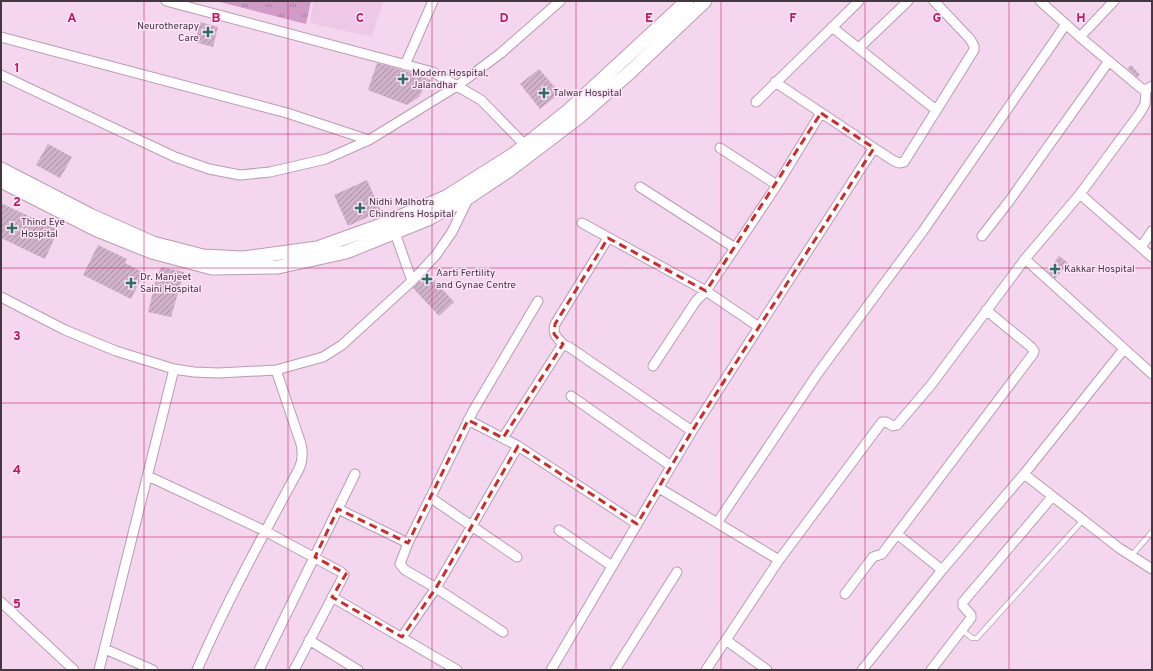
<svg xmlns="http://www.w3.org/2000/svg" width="1153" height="671" viewBox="0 0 1153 671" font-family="Overpass,sans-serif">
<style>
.built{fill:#eec9e7}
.grass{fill:url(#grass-tufts)}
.building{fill:url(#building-hatch)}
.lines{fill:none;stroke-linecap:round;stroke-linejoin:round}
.lane-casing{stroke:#b99cb3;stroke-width:6}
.street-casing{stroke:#b99cb3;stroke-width:11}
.secondary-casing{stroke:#b99cb3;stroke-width:15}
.lane{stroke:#fff;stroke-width:4.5}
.street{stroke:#fff;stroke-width:9}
.secondary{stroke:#fff;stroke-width:13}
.marked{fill:none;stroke:#d62828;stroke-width:3;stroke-dasharray:8 5;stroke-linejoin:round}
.grid{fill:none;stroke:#c2185b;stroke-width:1;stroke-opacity:0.55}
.poi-dot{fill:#286f65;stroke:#fee5f9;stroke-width:1.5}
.labels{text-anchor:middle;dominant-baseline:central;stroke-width:3;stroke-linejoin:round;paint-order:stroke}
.poi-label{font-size:10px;fill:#433741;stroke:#fee5f9;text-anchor:start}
.grid-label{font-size:13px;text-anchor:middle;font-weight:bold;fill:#c2185b;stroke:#fee5f9;stroke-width:3;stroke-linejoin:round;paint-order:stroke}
</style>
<defs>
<pattern id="grass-tufts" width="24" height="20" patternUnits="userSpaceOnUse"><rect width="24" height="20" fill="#d19bc7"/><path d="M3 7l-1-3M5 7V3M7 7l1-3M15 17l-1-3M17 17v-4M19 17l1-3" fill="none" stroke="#ab7fa3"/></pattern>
<pattern id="building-hatch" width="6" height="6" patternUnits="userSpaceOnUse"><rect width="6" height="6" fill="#cfb2c9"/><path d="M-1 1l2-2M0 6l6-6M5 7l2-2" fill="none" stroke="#aa92a5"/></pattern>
</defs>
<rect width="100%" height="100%" fill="#f4d6ee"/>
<path class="built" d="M314,1H383L372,37L310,23Z"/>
<path class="grass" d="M216,1H311L306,24Z"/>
<path class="building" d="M200,22L218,27L213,47L195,42Z
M377,63L406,71L431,80L427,89L424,88L419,97L407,105L368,90Z
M1131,65L1140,75L1137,77L1127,68Z
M539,69L560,93L540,109L520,84Z
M48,144L72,157L60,178L36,165Z
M367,180L381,211L348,226L334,195Z
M1,203L58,230L45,259L1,238Z
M98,245L127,259L125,263L144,273L131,299L83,275Z
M1059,256L1068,263L1055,279L1047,271Z
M161,267L184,272L171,317L148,312L156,279Z
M428,273L454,302L439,316L413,288Z"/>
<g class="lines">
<defs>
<path id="lane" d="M1131,556L1152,532
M962,630L972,638H977L1083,520"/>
<path id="street" d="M166,1L433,72L481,100L525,145
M1040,1L1080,37L1141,88L1146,90L1152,86
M832,27L936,110
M1,37L287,113L369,140
M1080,37L1114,1
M859,48L908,1
M405,65L433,1
M1,75L175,157L209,169L240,175L270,172L326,159L369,140L457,86L501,53L560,1
M775,82L874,148L894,161L899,163L904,162L974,50V46L970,39L934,1
M756,102L859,1
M720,148L777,185
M640,187L735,248
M1080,194L1152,257
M582,223L706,291L759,327
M395,233L412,281
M982,236L1010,200L1109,61
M1141,247L1152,231
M1025,259L1152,374
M1,297L65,330L116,351L174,369L194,372L218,373L276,370L323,357L342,345L412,281L436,255L452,232L469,197
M564,345C557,338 552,334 555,324L608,238
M653,366L688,313L696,301L706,291L735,248L777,185L821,113
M571,396L671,466
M468,420L518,446L637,524
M503,438L561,347L564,345L569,347L692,431
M1024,474L1119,548L1152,569
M148,476L265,531L341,572L344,575L294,670
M659,488L779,560
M431,498L517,557
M338,509L408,543
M717,523L818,373L923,231L1066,24
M559,530L612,566
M897,534L942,570
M845,594L873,557L882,554L897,534L1033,354L1034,351L1031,347L986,310
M332,597L457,670
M1,602L74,670
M503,632L436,588L405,570L400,564L408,543L473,411L538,301
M402,637L436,588L518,446
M309,640L358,670
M726,640L767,670
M105,649L153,670
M99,670L174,369
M197,670C227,601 263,535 299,469C303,460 303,453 301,444L276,370
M259,670L355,474
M551,670L692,431L874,148
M615,670L677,572
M706,670L779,560L882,422H886L893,426L897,425L931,385L1025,259L1080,194L1140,113L1145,104L1146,90
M862,670L942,570L1024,474L1124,349
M931,670L971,618V615L963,606V602L1052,497"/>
<path id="secondary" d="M1,169L90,215L153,243L203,256L243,258L317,248L381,225L446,197L514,154L569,110L687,1
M1,181L97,230L152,252L212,268L278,267L346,252L428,219L469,197L508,171L579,117L629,73L705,1"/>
</defs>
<use href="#lane" class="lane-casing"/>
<use href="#street" class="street-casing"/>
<use href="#secondary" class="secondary-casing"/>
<use href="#lane" class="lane"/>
<use href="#street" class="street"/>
<use href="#secondary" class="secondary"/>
</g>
<path class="marked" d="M821,113L874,148L692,431L637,524L518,446L436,588L402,637L332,597L346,574L315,557L338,509L408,543L468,420L503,438L563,344L554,334L555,324L608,238L706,291Z"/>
<path class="grid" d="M144,1V670M288,1V670M432,1V670M576,1V670M721,1V670M865,1V670M1009,1V670M1,134H1152M1,268H1152M1,403H1152M1,537H1152"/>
<g class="poi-dot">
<path d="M206 26h4v4h4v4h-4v4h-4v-4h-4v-4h4z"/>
<path d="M401 73h4v4h4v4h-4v4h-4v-4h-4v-4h4z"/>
<path d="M542 87h4v4h4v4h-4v4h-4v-4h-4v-4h4z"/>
<path d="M358 202h4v4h4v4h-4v4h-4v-4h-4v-4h4z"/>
<path d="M10 222h4v4h4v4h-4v4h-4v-4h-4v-4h4z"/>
<path d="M1053 263h4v4h4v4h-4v4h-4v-4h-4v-4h4z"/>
<path d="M425 273h4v4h4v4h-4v4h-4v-4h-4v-4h4z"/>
<path d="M129 277h4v4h4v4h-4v4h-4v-4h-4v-4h4z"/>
</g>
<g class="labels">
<g class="poi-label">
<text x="199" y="26" text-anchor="end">Neurotherapy<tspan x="199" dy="12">Care</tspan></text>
<text x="412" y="73">Modern Hospital,<tspan x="412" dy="12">Jalandhar</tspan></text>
<text x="553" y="93">Talwar Hospital</text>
<text x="369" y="202">Nidhi Malhotra<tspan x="369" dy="12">Chindrens Hospital</tspan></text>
<text x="21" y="222">Thind Eye<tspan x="21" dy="12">Hospital</tspan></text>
<text x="1064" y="269">Kakkar Hospital</text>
<text x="436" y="273">Aarti Fertility<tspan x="436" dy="12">and Gynae Centre</tspan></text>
<text x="140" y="277">Dr. Manjeet<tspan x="140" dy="12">Saini Hospital</tspan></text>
</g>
</g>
<g class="grid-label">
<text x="72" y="22">A</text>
<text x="216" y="22">B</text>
<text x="360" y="22">C</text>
<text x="504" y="22">D</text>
<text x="649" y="22">E</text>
<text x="793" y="22">F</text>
<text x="937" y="22">G</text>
<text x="1081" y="22">H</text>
<text x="17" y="72">1</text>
<text x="17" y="206">2</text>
<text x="17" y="340">3</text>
<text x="17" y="474">4</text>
<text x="17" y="608">5</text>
</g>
<rect width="1153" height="671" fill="none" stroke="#433741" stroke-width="4"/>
</svg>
